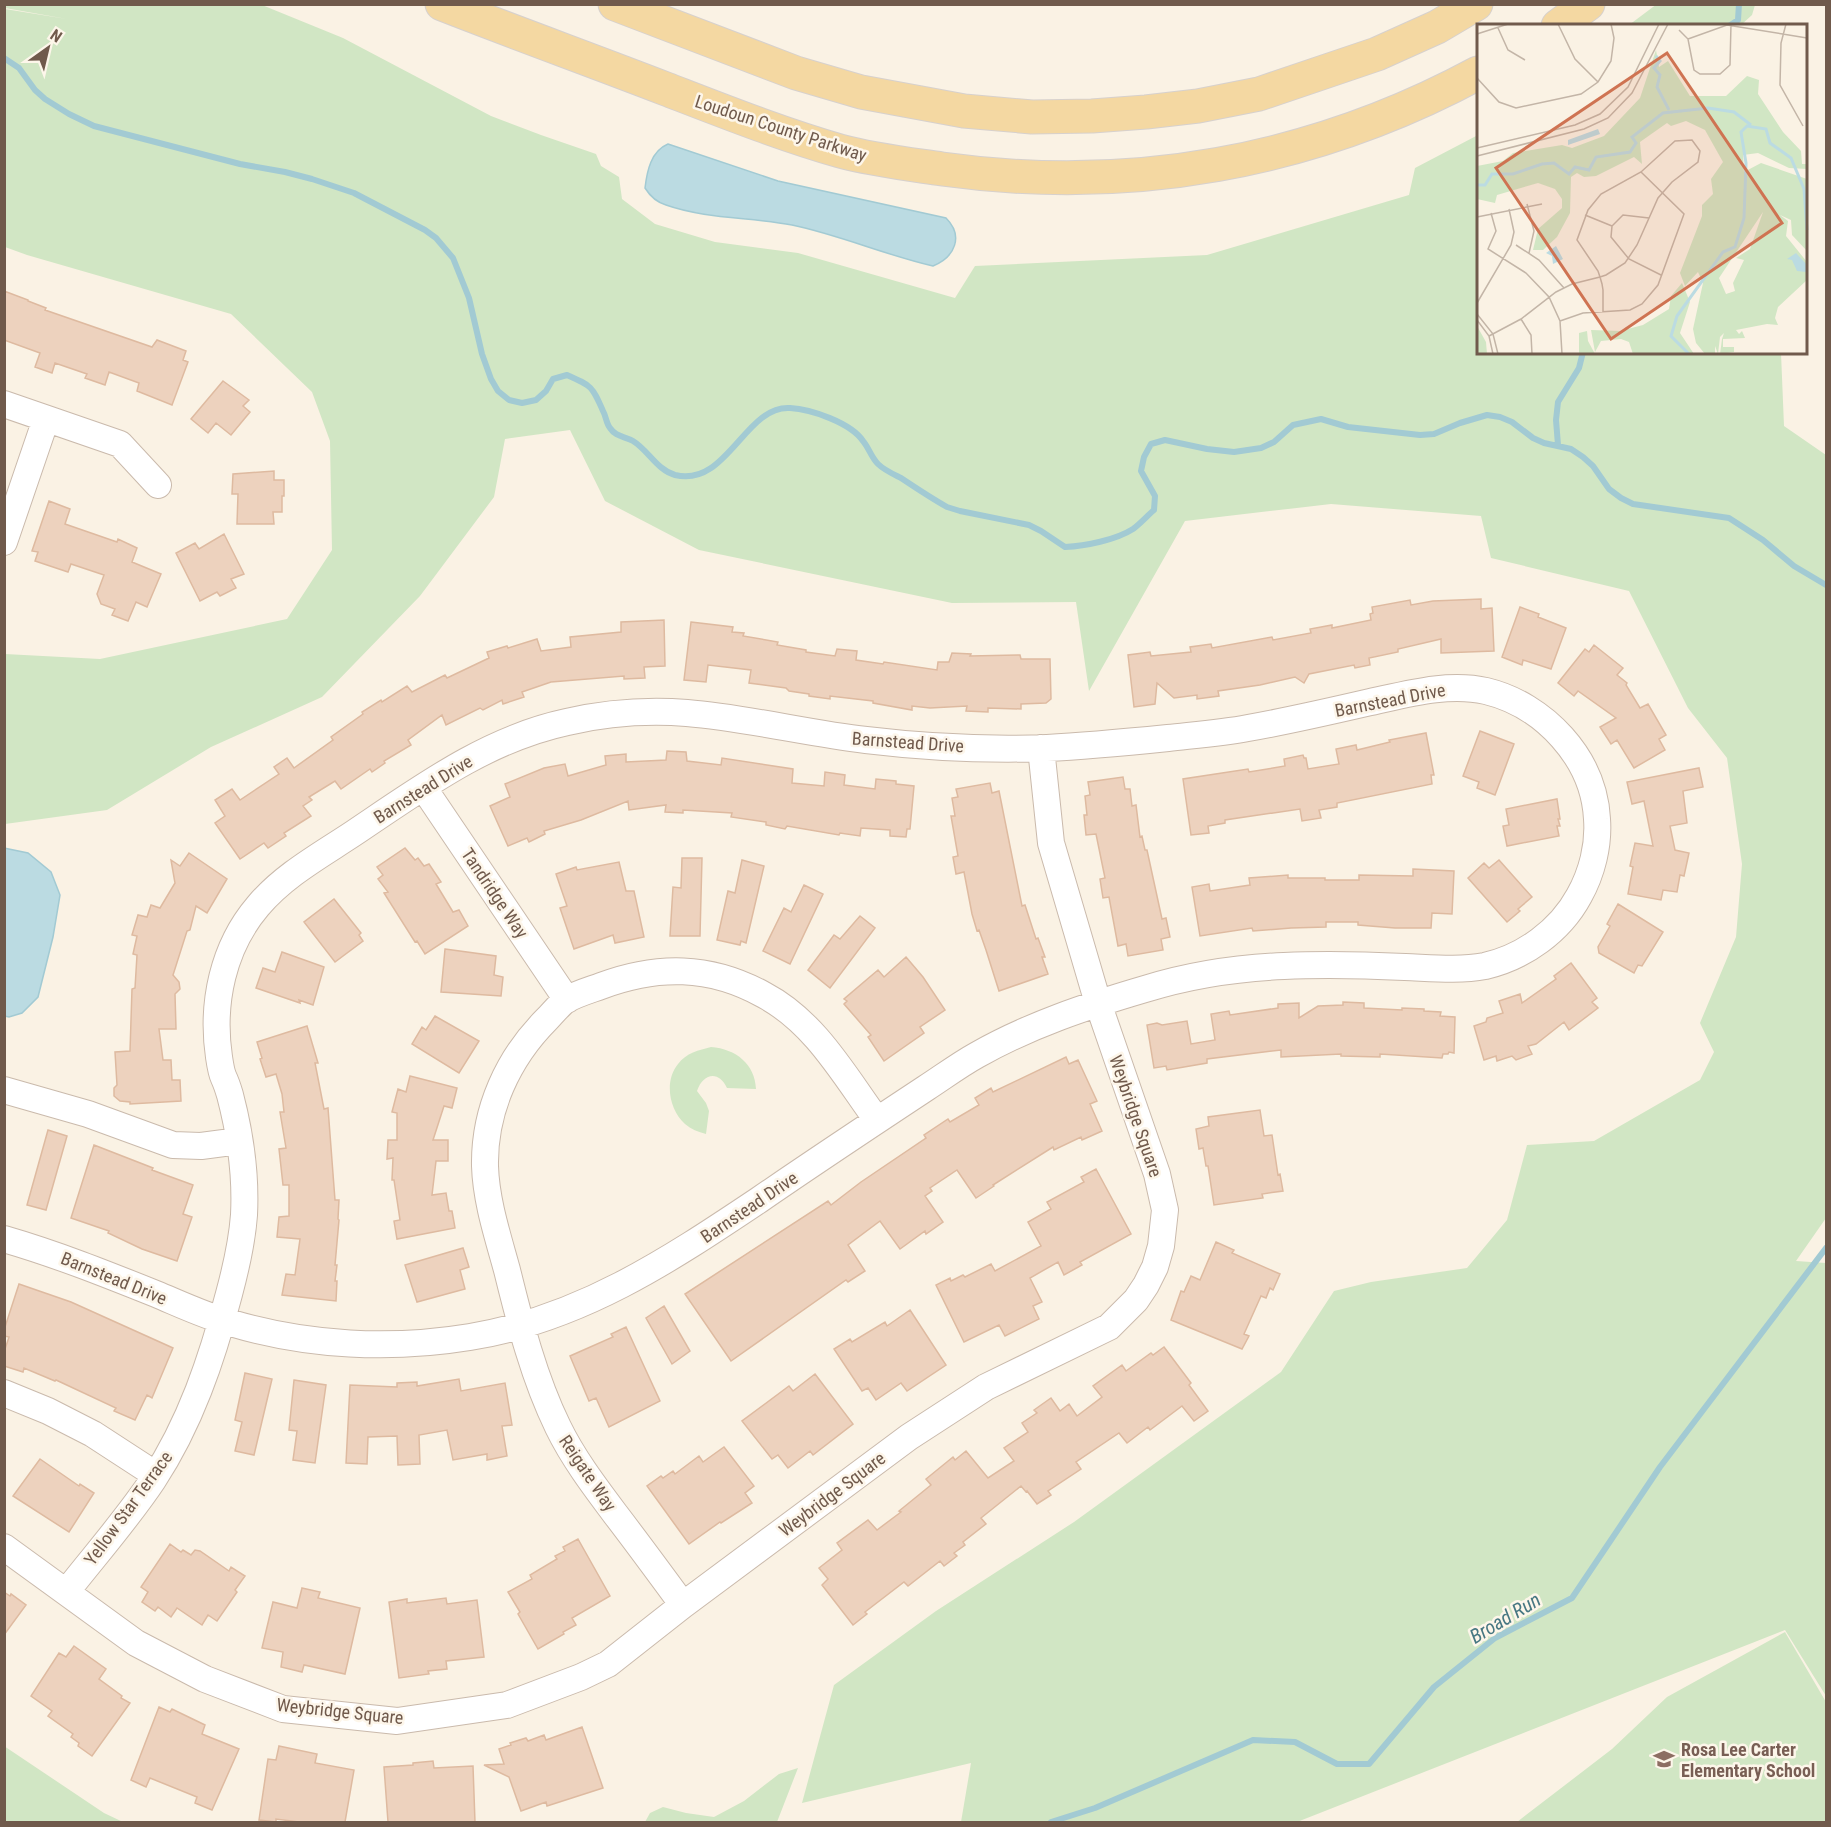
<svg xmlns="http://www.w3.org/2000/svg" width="1831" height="1827" viewBox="0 0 1831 1827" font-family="'Roboto Condensed',sans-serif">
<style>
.green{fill:#d1e6c4}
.water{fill:#bbdbe2;stroke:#a2cad3;stroke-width:1.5}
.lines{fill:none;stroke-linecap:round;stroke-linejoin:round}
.stream{stroke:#a2cad3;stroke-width:6}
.building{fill:#edd2be;stroke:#debaa0;stroke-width:1.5}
.minor-casing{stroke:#cabaac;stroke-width:28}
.major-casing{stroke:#d7d1cd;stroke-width:35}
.minor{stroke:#fff;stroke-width:26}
.major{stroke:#f4d8a2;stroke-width:33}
.labels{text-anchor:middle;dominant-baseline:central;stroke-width:5;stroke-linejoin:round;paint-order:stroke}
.street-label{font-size:18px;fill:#705a4c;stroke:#fdf6ea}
.education-label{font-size:18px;font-weight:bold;fill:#785e54;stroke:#fdf6ea;text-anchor:start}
.water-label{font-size:20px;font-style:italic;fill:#477782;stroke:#fdf6ea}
.inset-river{fill:none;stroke:#bbdbe2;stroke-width:3}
.inset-road{fill:none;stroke:#c3b5a7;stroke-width:1.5}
.view{fill:#cf7352;fill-opacity:0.15;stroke:#cf7352;stroke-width:3}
.inset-edge{fill:none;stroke:#705a4c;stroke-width:3}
</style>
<rect width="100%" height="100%" fill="#faf2e4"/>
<path class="green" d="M5,4L262,5L343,38L491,116L541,135L596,154L601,166L619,177L622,199L655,224L715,242L798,253L955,298L975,266L1207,255L1409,195L1415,168L1478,135V352L1781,353L1784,426L1826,455V1218L1796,1261L1826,1263V1696L1785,1630L1297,1822H961L971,1763L802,1803L834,1685L936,1611L1074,1522L1281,1372L1334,1291L1371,1282L1467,1268L1507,1220L1527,1145L1594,1141L1700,1080L1714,1052L1700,1023L1736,937L1742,864L1727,758L1688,708L1629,591L1491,558L1481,516L1331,504L1185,521L1089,691L1076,602L952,603L699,550L605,501L570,430L505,439L494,497L420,596L322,697L211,747L107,810L5,824V654L100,659L287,619L332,550L330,441L312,392L231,314L27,255L5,247V9L67,19L5,8Z
M1657,4H1755V5L1752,15L1741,25H1629Z
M711,1047C736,1049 755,1064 756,1089L727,1088C719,1070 703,1073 697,1091L706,1103L709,1111L706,1134C698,1132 691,1129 685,1124C669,1110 664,1081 678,1064C686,1053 699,1050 711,1047Z
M1785,1632L1826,1702V1822H1517L1612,1749L1667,1697Z
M4,1746L104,1813L123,1822H5Z
M798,1768L777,1822H645L650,1813L663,1807L686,1813L714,1817L744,1801L779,1774Z"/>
<path class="water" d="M668,144L778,181L946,218C964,236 955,257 933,266C885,255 840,235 792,225C750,217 706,219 666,205C656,202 650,196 645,188C647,171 651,151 668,144Z
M4,848L28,853L51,872L60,895L53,937L38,997L22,1013L9,1017L4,1016Z"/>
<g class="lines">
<path class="stream" d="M1729,26L1738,20L1739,4
M4,58L19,68L35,90L45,99L69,114L94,126L240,164L285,172L312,179L354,193L425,230L436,238L453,258L469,298L482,354L491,379L498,391L509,400L522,403L536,400L546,391L553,379L567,375C592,386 592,386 603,411C606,416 606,423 610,428C616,437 624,436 633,441C648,450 657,470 675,475C727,488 745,405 790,408C811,409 851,423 863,441C869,448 871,457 878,464C884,470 893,474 901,478C916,488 931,498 947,507L960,511L1029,525L1041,531L1065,547C1085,546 1116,540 1133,529C1140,524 1147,516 1154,510L1155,496L1141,471L1144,457L1151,444L1165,440L1207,449L1234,452L1261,448L1274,442L1293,425L1321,419L1348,427L1420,435L1434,434L1460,423L1487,415L1500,417L1512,422L1533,438L1544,443L1571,449L1583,457L1593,466L1609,489L1621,498L1633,504L1729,518L1763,540L1794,566L1826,585
M1558,445L1556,420L1558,402L1579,368L1583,352
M1051,1822L1095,1808L1253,1740L1295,1742L1337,1764H1369L1434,1687L1495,1638L1572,1598L1660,1467L1826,1248"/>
</g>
<path class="building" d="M4,291L28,300V301L46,308L45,310L152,347L157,340L186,351L183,360L188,362L172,405L137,391L139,383L109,372L105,385L85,378L87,374L55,363L52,373L35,367L40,353L4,340Z
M223,381L249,400L243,406L250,412L231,435L216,423L208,433L191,419Z
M274,471V480H284V496H282V512H273L274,524H237L238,494H232L233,474Z
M49,501L70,509L65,524L117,542L118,539L137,548L132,562L161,574L147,607L136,602L128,621L112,615L115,609L101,604L97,594L104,575L71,564L68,572L35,561L38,552L32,551Z
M224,534L244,574L231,579L236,588L220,596L217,592L200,601L176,553L195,543L199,549Z
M1481,599V609L1492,608L1494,651L1441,653V639L1398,649V652L1369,658L1370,665L1355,668L1354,665L1309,674L1304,683L1295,677L1260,685L1218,691L1219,696L1197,699V695L1174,698L1157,683L1155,704L1134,707L1128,655L1150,652L1151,656L1191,652L1190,647L1211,644L1212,648L1272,637L1273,640L1311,633L1310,629L1332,625V628L1371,620L1370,614L1373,613L1372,607L1410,600L1411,605L1433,601Z
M1520,607L1539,614L1538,617L1566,628L1551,669L1523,660L1522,665L1502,657Z
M664,620L665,666L644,667L645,678L624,679V676L551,682L522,692L524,697L503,704L502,700L483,710L480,708L446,725L442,715L408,740L411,745L384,761L385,763L372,772L370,769L341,789L335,781L309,797L312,800L303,806L311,816L284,833L286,836L268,848L264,843L240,859L215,823L225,816L215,800L232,789L240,800L279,774L274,767L287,758L294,768L333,740L331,737L363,714L362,712L381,700L382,702L407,686L412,692L445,675L447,678L489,658L487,652L507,646L508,648L537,639L541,651L571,647L570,637L621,632V622Z
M691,622L733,627L732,632L744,633L743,636L778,642L777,645L806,650V652L835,656L837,649L857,651L856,660L883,664L884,662L937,670L938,662H949L952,653L971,654L970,656L1020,655L1021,659H1050L1051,699L1046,703L1021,704V709L988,708V712L966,711L967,706L930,708L912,706V710L873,703V701L830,696V699L809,696V694L789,691L786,688L749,683L751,670L708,665L706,682L684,680Z
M1594,645L1623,668L1617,675L1627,683L1626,685L1640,708L1648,704L1666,735L1659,739L1665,750L1634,768L1617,740L1611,744L1600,727L1616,718L1578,691L1574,696L1558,683L1585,649L1589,652Z
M1480,731L1514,744L1495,795L1477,788L1479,782L1463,776Z
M1426,733L1434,775H1431L1432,784L1337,803V807L1319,810L1321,818L1302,821L1300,809L1225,820V823L1208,826L1209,833L1191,835L1183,779L1248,769L1249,772L1285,766L1284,759L1303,755L1304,758H1306L1308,769L1339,764L1336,749L1356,745L1357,750L1390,742L1389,740Z
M667,751L686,752L687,761L721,765L722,758L793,769L792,783L824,786L825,772L845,775L844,785L875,789L876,779L896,781V784L914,786L910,829H907L906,837L890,836V830L861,828L860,836L840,833L839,835L787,826L785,829L766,825V822L731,817L732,813L683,810V813L665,812L666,805L629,810L628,801L581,820L544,831L545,834L529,842L527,838L508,846L490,806L510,797L505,784L544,768L565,764L568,776L606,765L605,756L626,754V762L666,760Z
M1699,768L1703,787L1683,791L1687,823L1670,826L1675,850L1689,853L1684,876L1680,875L1677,892L1663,890L1661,900L1628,894L1633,867L1630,866L1635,843L1653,846L1644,801L1632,804L1627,782Z
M1123,777L1125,789H1130L1132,806L1136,805L1140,837L1142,836L1145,850H1147L1162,919L1166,918L1170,937L1161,939L1163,950L1128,956L1126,944L1118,946L1109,897L1103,898L1100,879L1105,878L1096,834L1086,835L1084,815H1087L1085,796L1090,795L1088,782Z
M990,783L992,793L999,791L1022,906L1025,905L1036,939L1038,938L1045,957H1042L1048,974L999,991L986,950L979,930L977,931L972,914L964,872L956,874L953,857L958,856L951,816H955L952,798L958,797L956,789Z
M1557,799L1560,819H1558L1560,826H1557L1559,836L1507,846L1503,826L1509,825L1506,809Z
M405,848L415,860L418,858L424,866L429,864L441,882L436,884L453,912L459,910L468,926L425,954L417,941L415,942L384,893L388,892L378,879L383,875L377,867Z
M189,853L227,879L207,913L196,906L190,930L187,931L173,975L179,982L180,989L175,994L176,1029H159L163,1060H171L172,1080H180L181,1101L130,1104V1102L120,1101L114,1096V1088L117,1085L115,1052L130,1051L132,989L135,988L137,955L133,954L137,936L132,935L138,915L147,917L151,905L160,908L175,883L171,860L180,866Z
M682,858H702L700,936H670L673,887L681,888Z
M742,860L764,866L746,943L741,941L740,945L717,940L728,891L735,893Z
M1499,860L1532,897L1518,909L1520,911L1507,922L1468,878L1484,863L1489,868Z
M619,862L626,891H634L644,937L615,943L613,935L574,949L560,908L567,906L556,874L576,867L577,870Z
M1413,869L1454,871L1452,914L1432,913L1431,928H1395L1358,925V922H1326V927L1291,928L1253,931L1252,928L1200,936L1192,887L1209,884L1210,891L1250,885L1249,878L1288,875V878H1325V880H1359V875L1413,876Z
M804,885L823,894L790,964L763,951L784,908L791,912Z
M334,899L361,933L359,935L363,941L335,962L304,922Z
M1618,904L1663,932L1642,966L1638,965L1634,973L1599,953L1598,947L1610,926L1607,924Z
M860,916L875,928L830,988L808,970L834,935L840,939Z
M445,949L496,956L494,975L503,977L501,996L441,992Z
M282,952L324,967L313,1005L299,1000L300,1003L256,988L263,968L275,972Z
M906,957L923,977L945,1010L920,1027L924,1033L884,1061L868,1037L871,1035L844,1004L847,1001L844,999L878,970L884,977Z
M1571,963L1597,998L1592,1002L1598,1008L1569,1030L1564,1022L1536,1044L1528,1046L1532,1054L1516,1060L1512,1056L1497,1061L1496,1056L1484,1060L1474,1026L1486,1022L1487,1018L1503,1013L1499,1001L1520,994L1522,1003L1556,979L1554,976Z
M1343,1002L1364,1003V1008L1402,1010V1008L1424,1009V1011L1441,1012L1440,1016L1455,1017L1454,1053L1449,1052L1448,1054H1443L1442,1058L1380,1054V1057L1341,1056V1054L1281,1057V1050L1207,1059V1063L1167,1070L1166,1066L1154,1068L1147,1025L1157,1023L1162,1025L1187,1021L1191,1044L1215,1040L1211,1014L1229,1011L1230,1015L1278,1008V1004L1299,1003V1018L1318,1006L1343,1005Z
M435,1016L479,1041L459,1073L412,1044L422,1027L426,1030Z
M307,1026L318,1063H315L324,1109L328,1108L335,1200H339L338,1219L339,1220L335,1265H337L335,1281H337L336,1301L282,1295L286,1274L295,1275L300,1239L277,1237L279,1217L289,1216V1185H283L279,1149L286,1148L280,1112H284L282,1094L276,1074L266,1077L260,1059L262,1058L257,1042Z
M1066,1057L1069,1064L1078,1060L1097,1101L1090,1104L1102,1131L1082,1140L1081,1137L1054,1150L1053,1147L993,1185L994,1186L976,1198L957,1170L930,1188L932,1191L925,1196L943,1222L926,1234L925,1231L900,1249L880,1221L848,1245L865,1271L848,1282L846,1280L731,1361L685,1294L828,1201L831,1205L861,1182L926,1138L924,1135L948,1119L950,1122L979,1105L975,1098L991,1088L993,1092Z
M410,1076L457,1088L452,1108L444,1106L433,1140H448V1161H436L432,1195L446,1193L449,1211H452L455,1228L397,1239L394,1221L400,1220L394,1180H392L393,1158L387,1159L388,1140H397V1113L392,1112L398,1089L406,1092Z
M1260,1110L1264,1136L1272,1135L1278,1175L1280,1174L1283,1191L1262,1194L1263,1198L1214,1205L1208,1166H1206L1203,1148L1199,1149L1196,1129L1209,1126L1208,1117Z
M48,1130L67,1136L46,1210L27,1205Z
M94,1145L153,1168L152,1170L193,1185L183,1214L192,1217L177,1261L142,1249L108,1233L109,1231L71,1218Z
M1096,1169L1131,1234L1080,1262L1082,1265L1064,1275L1058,1262L1030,1278L1042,1302L1033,1306L1039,1319L1005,1336L999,1325L964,1342L936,1285L950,1278L951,1281L963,1275L965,1277L991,1264L995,1271L1041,1246L1028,1222L1051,1209L1047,1202L1084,1182L1081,1177Z
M1216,1242L1234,1250L1232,1253L1280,1274L1273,1290L1270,1288L1266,1298L1261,1296L1244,1334L1249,1336L1242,1349L1171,1320L1181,1291L1184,1292L1191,1276L1200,1280Z
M463,1248L469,1267L460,1270L465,1289L417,1302L405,1265Z
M19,1284L71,1302L173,1348L152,1398L147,1395L135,1420L114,1411L116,1408L56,1380L55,1381L24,1368L23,1372L4,1366V1352L9,1337L4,1336V1330Z
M664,1306L690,1351L672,1364L646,1318Z
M910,1310L946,1365L907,1391L901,1383L876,1400L868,1388L862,1391L834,1349L850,1339L852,1342L885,1322L887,1326Z
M626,1327L660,1401L609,1427L596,1398L589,1401L570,1356L613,1337L611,1334Z
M1164,1347L1191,1383L1189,1385L1208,1411L1194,1421L1182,1406L1150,1430L1148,1427L1127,1443L1119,1433L1076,1462L1081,1469L1048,1491L1051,1495L1037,1504L1027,1491L1026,1492L1021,1486L981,1518L986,1524L963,1542L965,1545L954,1553L957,1556L944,1566L940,1561L908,1586L904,1582L865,1612L867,1614L853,1625L822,1585L828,1579L819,1568L842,1550L837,1543L868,1520L877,1530L901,1512L899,1511L931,1485L926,1479L953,1457L955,1460L966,1451L988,1478L1014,1461L1004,1448L1028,1432L1022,1423L1037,1413L1034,1410L1051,1398L1060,1411L1069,1404L1077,1416L1102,1397L1093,1386L1122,1365L1126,1371L1151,1353L1153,1355Z
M245,1373L272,1379L254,1455L235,1451L242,1422L235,1420Z
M815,1374L853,1424L813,1455L810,1451L788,1468L778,1455L772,1459L742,1421L789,1386L793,1391Z
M459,1379L461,1391L505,1383L512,1425L502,1426L507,1456L487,1460V1454L453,1460L447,1430L419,1435L420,1464L398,1465L397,1436L368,1437L367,1464L346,1463L350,1385L397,1387V1383L417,1382V1386Z
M294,1380L326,1385L315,1463L293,1460L297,1431L289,1430Z
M724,1447L754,1486L745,1493L752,1503L721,1523L720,1522L689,1544L647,1486L661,1476L663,1478L673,1471L675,1474L699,1456L703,1462Z
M40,1459L79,1486L80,1484L94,1493L69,1532L13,1496Z
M578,1539L610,1596L572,1618L576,1625L563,1632L564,1634L538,1649L518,1614L520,1612L508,1592L532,1579L530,1575L557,1559L555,1556L565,1551L563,1547Z
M170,1544L181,1552L183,1550L191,1555L195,1550L200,1551L229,1571L231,1567L245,1576L235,1590L237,1592L217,1621L208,1615L202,1625L177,1608L171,1617L158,1607L155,1611L142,1602L148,1592L141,1587Z
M302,1588L320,1592L318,1598L360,1608L345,1674L304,1665L302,1672L281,1667L283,1652L262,1648L273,1602L297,1608Z
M4,1592L10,1596L11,1594L26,1605L4,1635Z
M446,1598L447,1604L477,1600L484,1657L446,1661L447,1669L428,1671L429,1674L399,1678L389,1602L407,1599V1603Z
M74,1646L106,1669L99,1679L122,1696L121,1698L130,1703L92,1756L78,1746L79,1743L71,1737L73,1734L48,1716L52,1711L31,1696L59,1653L66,1657Z
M159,1707L170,1712L172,1709L205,1725L202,1734L239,1749L212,1810L195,1803L197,1797L150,1778L146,1787L131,1780Z
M582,1727L603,1788L547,1806L546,1802L521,1811L509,1777L484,1765L504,1764L499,1749L511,1745L510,1743L526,1738L528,1741L544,1735L546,1740Z
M279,1746L317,1754L315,1763L354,1770L345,1822H299L276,1819V1822L259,1820L268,1759L276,1760Z
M433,1761L434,1768L473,1766L475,1822H388L384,1767L413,1765V1763Z"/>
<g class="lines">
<defs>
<path id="minor" d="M4,404L120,444L158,485
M4,542L46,419
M423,787L567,1000
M4,1090L88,1114L173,1145L201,1146L239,1141
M4,1239C56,1254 106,1274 156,1294C180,1304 205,1316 231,1323C308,1346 391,1350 470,1337C580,1319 668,1261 759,1200C814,1162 870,1125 926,1088C943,1077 959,1065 977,1055C1030,1025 1087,1006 1145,989C1190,975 1236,968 1284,966C1324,964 1364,965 1405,967C1431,968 1459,971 1485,966C1524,957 1560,931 1579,896C1592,873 1599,845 1597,819C1594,758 1544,705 1486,691C1447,682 1404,695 1366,703C1327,712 1288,721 1248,728C1222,733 1195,735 1168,738C1128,742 1088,746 1047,748C989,750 924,747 866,740C807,733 747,718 687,713C647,710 606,713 567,722C487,739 421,788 354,833C321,855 284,875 258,906C223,947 211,1003 219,1057C223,1084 222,1068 230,1095C240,1133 246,1176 244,1215C242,1242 236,1268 229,1294C212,1359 190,1424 153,1480C127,1519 96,1554 67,1591
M4,1393L48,1411L93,1434L156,1475
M4,1547L136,1643L205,1679L283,1709L397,1721L507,1705L581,1677L608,1664L683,1605L909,1437L986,1387L1109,1327L1136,1300L1146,1285L1155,1267L1161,1246L1165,1210L1157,1174L1098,1003L1051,843L1041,748
M683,1605C661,1575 639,1545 616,1515C595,1487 573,1458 558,1427C534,1378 520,1323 507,1270C498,1237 486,1201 485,1166C484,1110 508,1058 547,1019C553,1013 559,1005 566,1000C576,994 590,990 601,986C657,965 710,965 764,995C815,1022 844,1075 877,1120"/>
<path id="major" d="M442,4C516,33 591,60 666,89C723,111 781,134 840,151C873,160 908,164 942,169C1129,195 1311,163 1478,73
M615,4L796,73L861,92L964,111L1032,117L1092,116L1146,112L1198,106L1259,94L1377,54L1437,27L1476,4
M1558,26L1588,4"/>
</defs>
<use href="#minor" class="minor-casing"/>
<use href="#major" class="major-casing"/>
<use href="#minor" class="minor"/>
<use href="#major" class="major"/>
</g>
<defs>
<symbol id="school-bare" viewBox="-9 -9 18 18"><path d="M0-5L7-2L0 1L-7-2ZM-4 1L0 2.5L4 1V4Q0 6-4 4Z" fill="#8d6e63" stroke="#fdf6ea" stroke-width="2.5" paint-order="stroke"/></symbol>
</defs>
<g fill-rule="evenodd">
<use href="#school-bare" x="1649" y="1744" width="30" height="30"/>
</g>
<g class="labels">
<g class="street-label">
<text transform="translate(781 128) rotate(18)">Loudoun County Parkway</text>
<text transform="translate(1390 700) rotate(-11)">Barnstead Drive</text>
<text transform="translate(908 742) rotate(4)">Barnstead Drive</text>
<text transform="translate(423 789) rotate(-32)">Barnstead Drive</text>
<text transform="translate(495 893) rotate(56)">Tandridge Way</text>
<text transform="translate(1136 1116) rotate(71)">Weybridge Square</text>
<text transform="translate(749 1207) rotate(-34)">Barnstead Drive</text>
<text transform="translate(114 1278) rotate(22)">Barnstead Drive</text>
<text transform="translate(588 1473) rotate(56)">Reigate Way</text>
<text transform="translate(832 1494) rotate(-37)">Weybridge Square</text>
<text transform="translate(128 1508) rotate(-54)">Yellow Star Terrace</text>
<text transform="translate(340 1711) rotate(6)">Weybridge Square</text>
</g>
<g class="education-label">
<text x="1681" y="1749">Rosa Lee Carter<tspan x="1681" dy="21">Elementary School</tspan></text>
</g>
<g class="water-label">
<text transform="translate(1505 1618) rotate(-31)">Broad Run</text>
</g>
</g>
<g transform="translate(1477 24)">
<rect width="330" height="330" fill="#faf2e4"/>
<path d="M179,26L182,43L191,37L213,72H249L270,52L282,56L281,70L306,108L324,127L325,140H330V145L312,144L281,129L266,131L267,148L284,139L330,155V227L315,211L314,196L303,191L311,197L309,212L330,238V256L301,283L298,294L301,301L290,300L259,306L262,310L265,307L268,314L246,315V323H257V328L243,330L245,315L247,309L243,313L241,330L238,322V330H228L219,319L216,305L226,259L221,248L208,262L203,249L225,192V181L236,170L234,155L246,138L228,106L209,97L194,102L190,99L163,118L165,140L157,133L119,152L107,153L100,149L94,153L93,189L80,213L66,226H56L61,205L85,184V175L78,165L61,159L20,171L18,179L0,175V142L26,137L36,129L85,121L95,124L127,112L163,74ZM286,188L273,225L259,234L267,236L256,259L258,267L249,270L242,254ZM205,259L213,278L203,309L217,330H156L152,318L144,315L124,317L118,328L114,306L143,307L166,301L192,285L194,272ZM0,302L9,318L10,330H0ZM110,307L111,317L118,330H102V309Z" fill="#d1e6c4" fill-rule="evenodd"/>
<path d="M121,105L123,110L91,121V116ZM79,222L86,235L76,240L75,232L69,229ZM319,229L330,241L329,248L320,247L315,236L310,235Z" fill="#bbdbe2"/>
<path class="inset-river" d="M179,32L183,37L177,44L183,51L180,63L192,86M0,161H8L15,150H36L65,140L77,139L92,150L98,143L112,146L119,133L153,128L159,119L155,113L186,89L231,84L257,88L274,101M212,330L194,312L200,292L246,228L258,223L267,194L269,139L264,108L270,102L289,105L293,119L314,134L327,165L330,206"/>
<path class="inset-road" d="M81,0L98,35L121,58M309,0L304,19L303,61L326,102M21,4L31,26L48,36M202,6L211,15L217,46L223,50H243L253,41L254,0M0,10L31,0M211,15L250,1L330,14M0,54L22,78L39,84L104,70L121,58L134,37L137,14L134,0M0,124L98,101L123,90L151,63L182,0M0,132L107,105L131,94L155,69L191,0M50,180L57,207L52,229M14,189L19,207L11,225L49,249L72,273L83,297L85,330M108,191L135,202M0,193L65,180M172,194L146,191L135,202L134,213L152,235L184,251M39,221L62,236L87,264M0,279L34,221L37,208L32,185M0,290L16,310L21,330M44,295L54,311L55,330M0,296L12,312L16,330M83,297L106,289L153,286L165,280L181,261L207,190L164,148M12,312L44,295L79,268L95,260L123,253L129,251L148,239L160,221L181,174L195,158L221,138L223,127L215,116L198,117L164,148L124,170L111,186L100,216L121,247L123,253L125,260L126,266V288"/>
<path class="view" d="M190,29L305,199L134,315L19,144Z"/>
<rect width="330" height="330" class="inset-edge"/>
</g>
<rect width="1831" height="1827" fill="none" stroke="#705a4c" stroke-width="12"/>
<g transform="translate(48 48) rotate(34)" stroke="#fdf6ea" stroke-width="4.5" paint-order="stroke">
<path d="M0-4.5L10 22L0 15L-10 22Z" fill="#705a4c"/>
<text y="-9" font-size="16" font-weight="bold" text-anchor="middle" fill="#705a4c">N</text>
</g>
</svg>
